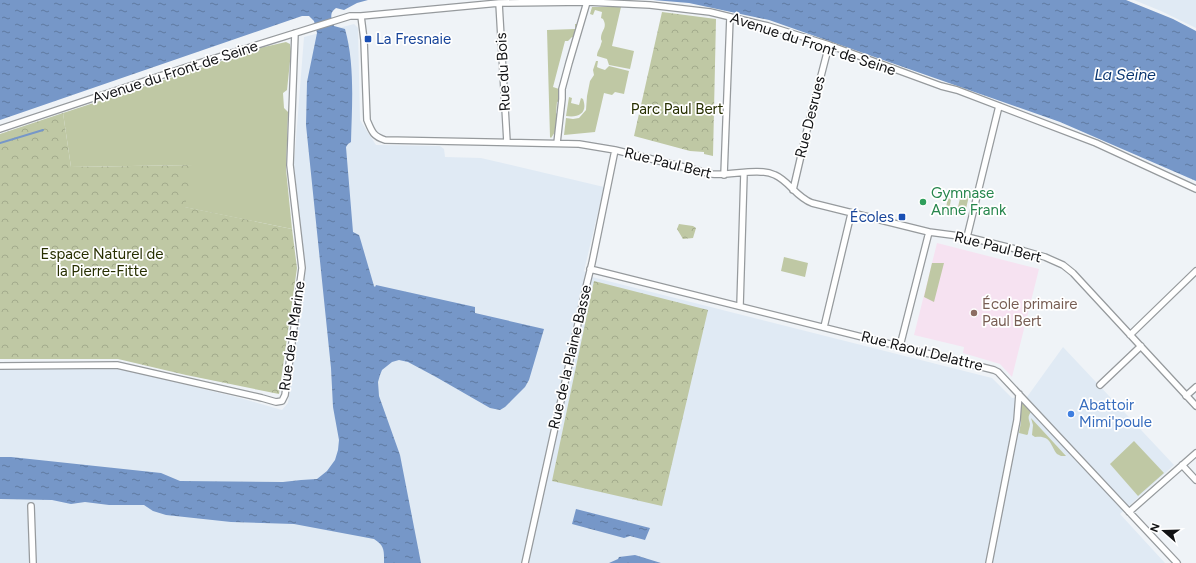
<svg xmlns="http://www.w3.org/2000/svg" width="1196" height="563" viewBox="0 0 1196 563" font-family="Figtree,sans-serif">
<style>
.built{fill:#e0eaf4}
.education{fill:#f6e2f1}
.green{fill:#bfc8a4}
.forest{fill:url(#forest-crowns)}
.water{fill:url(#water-ripples)}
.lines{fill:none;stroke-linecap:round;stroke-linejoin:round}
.stream{stroke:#7697c8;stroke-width:2}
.minor-casing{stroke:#969a9d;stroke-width:8}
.minor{stroke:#fff;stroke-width:5.5}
.transit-dot{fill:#1a4fb4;stroke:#fff;stroke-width:1.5}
.leisure-dot{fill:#2e9e5b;stroke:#fff;stroke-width:1.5}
.education-dot{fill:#8d6e63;stroke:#fff;stroke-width:1.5}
.shop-dot{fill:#3f7fe0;stroke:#fff;stroke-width:1.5}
.labels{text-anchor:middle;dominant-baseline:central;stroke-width:3.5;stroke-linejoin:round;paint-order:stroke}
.transit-label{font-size:15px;fill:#164399;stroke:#fff;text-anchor:start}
.street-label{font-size:15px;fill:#111214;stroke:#fff}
.park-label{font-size:15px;fill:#272f01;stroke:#fff}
.leisure-label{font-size:15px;fill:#27864d;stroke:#fff;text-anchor:start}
.education-label{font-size:15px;fill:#785e54;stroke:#fff;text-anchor:start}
.shop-label{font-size:15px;fill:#366cbe;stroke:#fff;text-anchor:start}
.water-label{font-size:16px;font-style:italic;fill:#0a3670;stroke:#fff}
</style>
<defs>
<pattern id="forest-crowns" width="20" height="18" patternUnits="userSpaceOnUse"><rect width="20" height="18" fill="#bfc8a4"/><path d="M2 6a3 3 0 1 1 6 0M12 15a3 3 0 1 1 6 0" fill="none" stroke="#a3ab8c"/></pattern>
<pattern id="water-ripples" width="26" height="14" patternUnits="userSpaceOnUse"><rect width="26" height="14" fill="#7697c8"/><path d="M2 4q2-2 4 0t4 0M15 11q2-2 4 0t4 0" fill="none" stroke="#5f7aa1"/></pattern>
</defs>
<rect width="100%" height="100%" fill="#eff3f7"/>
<path class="built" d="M1134,0H1196V28L1161,11Z
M354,24L358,28L360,120L376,145L440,146L444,149L445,157L481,158L604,187L584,271L592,277L992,378L1012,398L1027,397L1063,347L1174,465L1120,514L1165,563H0V369L118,368L240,398L282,410L288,403L306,267L300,228L294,164L304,37Z"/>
<path class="education" d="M937,243L1039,269L1012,377L1000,364L963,353L964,347L914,335Z"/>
<path class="green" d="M592,7H621L612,46L634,51L630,69L609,65L607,59L597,56C597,51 600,49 601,44C603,39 601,42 601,38C601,30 608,28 603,19L601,18L602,12L595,10L593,15L590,14Z
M575,24H577L578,25L575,38L572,37L568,41H565L553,87L559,89L560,101L557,102L556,113L558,115L555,132L551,138L550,137L547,30L575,29Z
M286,42L290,44L291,52L287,90L283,93L284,108L288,112L286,169L292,229L184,207L192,165L71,167L63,113L264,47Z
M596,61H598L597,67L599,68L605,70L609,66L629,71L624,94L615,92L612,95L604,93L595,132L564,135L566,118L573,119L579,118L586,110L587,96L590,81L594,75L593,70Z
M569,97L572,98L571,103L579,105L581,98L583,99C588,113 579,118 566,116Z
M961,194L969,196L964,217L945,212L948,198L951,199L950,205L958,207Z
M784,257L808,263L805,277L781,271Z
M932,263H944L934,302L924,297Z
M1022,403L1031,412C1027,417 1029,419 1030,424C1030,427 1028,431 1028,434L1027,435L1019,433L1021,422L1020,404Z
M1031,418L1066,456H1061L1057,454C1050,445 1051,435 1035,437L1032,435L1033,425Z
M1134,441L1164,473L1138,496L1110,464Z"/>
<path class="forest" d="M662,12L716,19L713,156L704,154V152L690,151L634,136Z
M63,113L71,167L193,165L185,207L292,229L297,268L279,394L186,375L118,359H0V134Z
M679,224L693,226L696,228L693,238L683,239L677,229Z
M594,281L708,310L662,506L552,481Z"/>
<path class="water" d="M0,0H368L357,3L344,10L336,8C329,13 331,18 334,26L345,29C355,64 352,105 351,142L348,144L346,147L353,232L359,235L360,238L374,286L375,287L376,285L475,307V313L544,329L529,380L525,387L505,407L500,410L490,408L436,377L408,362L399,360L392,362L382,370L380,375L378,382L379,396L400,455L421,563H384C384,551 385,546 374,539L294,524L231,522L166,515L153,511L144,505H109L85,502L71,504L52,500L0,499V457H11L161,473L180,481L283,482L301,480L317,479L327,471L335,460L338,450L339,440L333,407L331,368L306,125L307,82L317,33L314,21L309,16H302L0,120Z
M653,0H1126L1173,19L1196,31V181L1060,122L769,20L689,3Z
M576,509L650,528L645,540L630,536L624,538L572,524Z
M635,555L661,563H609L618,559L619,557Z"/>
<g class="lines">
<path class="stream" d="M0,143L43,130"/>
<defs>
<path id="minor" d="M499,3L507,142
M361,16L364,40L367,120C372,132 373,136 385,140L579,144L615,150L712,174C731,176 758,167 775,175C789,181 796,197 812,203L929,232L967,237L1024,251L1045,257L1063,265L1073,273L1196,406
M0,129L193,65L350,16H361L499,3L587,2L650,5L710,12L768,26L829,45L941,86L957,90L1096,143L1196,189
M557,143L562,99V89L569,63L587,2
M724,175L730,17
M793,190L806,134L829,45
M967,237L999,106
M590,269L994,370L998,372L1177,563
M740,306L744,173
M824,327L851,214
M1130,335L1196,271
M900,346L929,232
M0,366L117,365L262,398L276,402L282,401L285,395L302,268L290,165L295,33
M1100,385L1141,346
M1186,396L1196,387
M1182,465L1196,480
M31,506L33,563
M1129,512L1196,453
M525,563L587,283L592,263L615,150
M989,563L1017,420L1019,394"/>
</defs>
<use href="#minor" class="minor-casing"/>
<use href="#minor" class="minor"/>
</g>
<g class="transit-dot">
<rect x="364" y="35" width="8" height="8" rx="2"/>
<rect x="898" y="213" width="8" height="8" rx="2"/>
</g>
<circle class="leisure-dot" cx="923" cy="202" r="4"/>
<circle class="education-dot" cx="974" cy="313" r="4"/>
<circle class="shop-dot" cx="1071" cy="414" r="4"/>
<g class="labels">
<g class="transit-label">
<text x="376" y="39">La Fresnaie</text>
<text x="894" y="217" text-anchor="end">Écoles</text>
</g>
<g class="street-label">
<text transform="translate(813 44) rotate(18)">Avenue du Front de Seine</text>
<text transform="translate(175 72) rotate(-18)">Avenue du Front de Seine</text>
<text transform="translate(503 72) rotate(-93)">Rue du Bois</text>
<text transform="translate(810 117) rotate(-76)">Rue Desrues</text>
<text transform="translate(668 163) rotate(14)">Rue Paul Bert</text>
<text transform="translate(998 247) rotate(14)">Rue Paul Bert</text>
<text transform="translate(292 336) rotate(-82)">Rue de la Marine</text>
<text transform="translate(922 351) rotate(14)">Rue Raoul Delattre</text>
<text transform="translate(570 357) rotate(-77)">Rue de la Plaine Basse</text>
</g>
<g class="park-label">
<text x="677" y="109">Parc Paul Bert</text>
<text x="102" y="254">Espace Naturel de<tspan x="102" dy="17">la Pierre-Fitte</tspan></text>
</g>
<g class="leisure-label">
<text x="931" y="193">Gymnase<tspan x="931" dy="17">Anne Frank</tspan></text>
</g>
<g class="education-label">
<text x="982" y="304">École primaire<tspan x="982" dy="17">Paul Bert</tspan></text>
</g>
<g class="shop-label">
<text x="1079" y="405">Abattoir<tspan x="1079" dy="17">Mimi'poule</tspan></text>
</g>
<g class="water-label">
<text x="1125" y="74">La Seine</text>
</g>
</g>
<g transform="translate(1164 531) rotate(290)" stroke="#ffffff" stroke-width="3" paint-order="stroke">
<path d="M0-3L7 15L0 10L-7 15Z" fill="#111214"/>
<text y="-6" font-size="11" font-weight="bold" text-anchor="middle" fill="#111214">N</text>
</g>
</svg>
